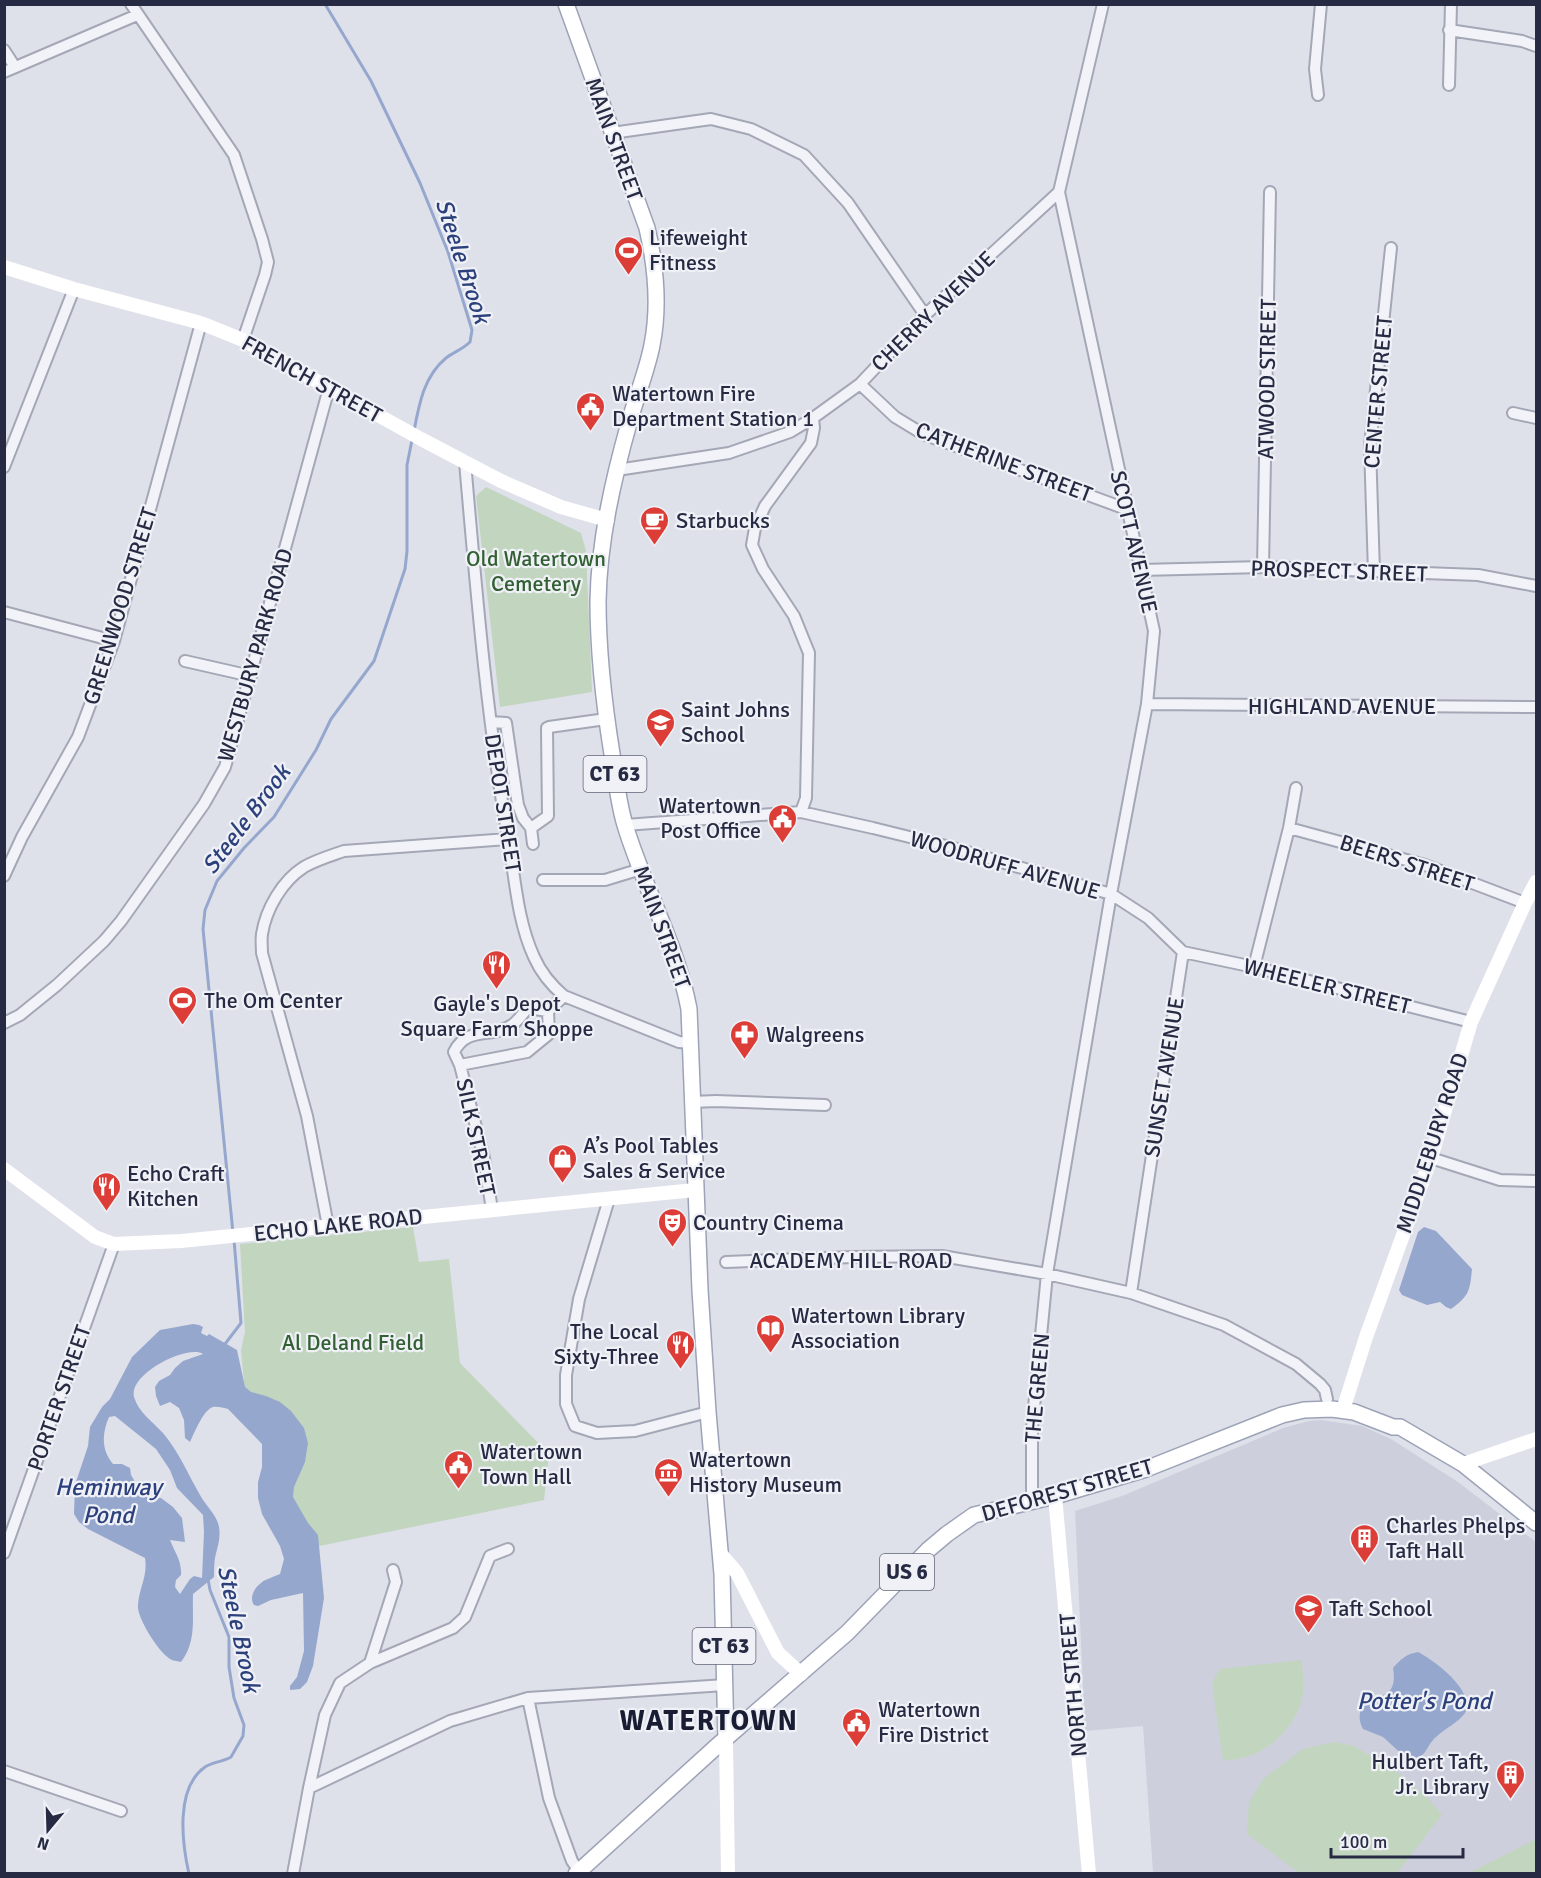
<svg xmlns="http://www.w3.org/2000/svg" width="1541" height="1878" viewBox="0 0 1541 1878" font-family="Signika,sans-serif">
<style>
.built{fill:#cdd0dc}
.green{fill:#c1d5bf}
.water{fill:#96a7ce;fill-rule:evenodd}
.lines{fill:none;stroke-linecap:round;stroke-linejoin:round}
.stream{stroke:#96a7ce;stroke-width:3}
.street-casing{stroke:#a4a7b5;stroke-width:14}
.primary-casing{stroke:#9da3b7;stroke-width:18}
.street{stroke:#f2f3f8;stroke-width:10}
.secondary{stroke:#fff;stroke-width:14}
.primary{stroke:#fff;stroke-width:15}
.labels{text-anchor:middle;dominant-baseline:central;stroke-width:4.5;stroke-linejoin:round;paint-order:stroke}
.shield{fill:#eff1f7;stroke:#626679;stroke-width:1.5}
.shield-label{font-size:21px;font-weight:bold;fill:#262b43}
.street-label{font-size:22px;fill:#262b43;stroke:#eff1f7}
.poi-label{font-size:22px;fill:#262b43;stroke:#eff1f7;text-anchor:start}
.park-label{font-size:22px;fill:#326032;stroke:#eff1f7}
.water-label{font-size:24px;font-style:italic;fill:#2c407b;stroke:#eff1f7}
.district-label{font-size:28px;font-weight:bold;letter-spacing:1.5px;fill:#191d33;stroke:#eff1f7}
</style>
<rect width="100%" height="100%" fill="#dfe1ea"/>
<path class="built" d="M1321,1420L1362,1426L1391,1439L1458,1482L1536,1542V1873H1153L1143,1726L1085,1731L1075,1511L1122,1496L1283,1428L1309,1421Z"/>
<path class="green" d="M486,487L581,533L586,551L592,692L500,707L476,496Z
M413,1227L419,1262L449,1259L460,1363L549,1454L544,1500L300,1550L279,1472L245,1395L241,1350L245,1332L240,1244Z
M1302,1660C1302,1670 1304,1682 1303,1693C1299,1722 1274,1749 1246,1757C1239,1759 1230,1760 1223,1761L1212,1683L1220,1669Z
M1334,1742L1354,1746L1401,1775L1427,1797L1442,1815L1397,1873H1299L1247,1834L1249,1803L1263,1779L1303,1749Z
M1536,1839V1873H1469Z"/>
<path class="water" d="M1424,1227L1436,1231L1472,1269C1470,1291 1469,1296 1451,1309L1446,1307L1440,1302L1427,1305L1402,1295L1399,1290L1418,1232Z
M193,1324L199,1325L203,1327L201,1333L207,1336L209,1334L237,1350L245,1387L251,1392L266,1396L280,1402L291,1411L304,1428L308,1443L305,1462L294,1487L293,1497L308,1523L318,1535L324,1598L313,1666L307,1682L300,1689L290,1690V1686L297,1677L304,1651L303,1593L271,1600L258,1606L254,1605C249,1598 254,1588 261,1583C265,1579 274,1577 280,1574L284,1559L280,1546L262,1514L258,1498V1482L262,1467V1444L228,1409C224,1408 217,1406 213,1407C203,1410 194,1434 190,1442L185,1438L184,1420L179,1408L170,1402L160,1406L156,1396L155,1387L159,1381L170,1375L175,1368L183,1361L203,1354C188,1344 128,1374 134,1397C139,1413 152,1421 163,1433C179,1452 188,1474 200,1495C206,1506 217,1515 219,1527C221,1539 217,1548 215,1558C214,1564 214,1571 214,1577L193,1594C192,1618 197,1641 181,1662C179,1661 173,1661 172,1660C160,1655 136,1617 138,1605C139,1588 148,1576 145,1558L88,1529L79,1522L74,1514L75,1485L88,1446L90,1427L102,1407L110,1399L132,1357L160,1330ZM115,1416L156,1449L170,1470L177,1488L203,1515L204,1532L202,1578L194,1576L190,1579L180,1594L175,1587L176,1580L181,1575C182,1561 175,1553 170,1540L185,1542L182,1518L173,1507L161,1498L148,1496L141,1492L131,1475L130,1468L122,1464H113C101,1450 102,1433 109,1417Z
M1418,1652C1434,1660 1477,1692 1465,1713C1459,1722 1444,1729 1436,1737C1423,1749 1429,1759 1406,1758L1383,1737L1363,1729C1357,1718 1360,1711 1365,1699C1387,1698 1397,1691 1393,1668C1401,1659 1406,1654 1418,1652Z"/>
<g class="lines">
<path class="stream" d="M325,4L371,81L420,183L448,252L472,330L470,342C463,349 454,352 446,358C424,376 419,404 414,431
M233,1233L203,929L205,910L217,881L244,848L274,817L316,750L331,719L374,661L405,569L407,551V465L412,440
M225,1344L241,1323L234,1240
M189,1874C182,1843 175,1788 205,1767C212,1762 223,1762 231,1757L243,1736L244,1725L234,1698L229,1667V1637L210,1590L208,1579"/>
<defs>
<path id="street" d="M131,4L234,155L262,239L268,262L265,275L243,340
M1449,30L1522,41L1536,46
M4,50L15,67
M4,72L137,15
M1449,85L1451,4
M1318,95L1315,69L1321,4
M612,133L711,119L751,129L804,155L848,203L925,315
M860,384L895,417L923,434L1126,509
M1513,413L1536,418
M465,462C476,587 486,714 508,837C515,877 517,920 534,957C541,973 551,985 564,996L679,1042L691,1043
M4,467L74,289
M617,470L729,453L790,432L813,418L860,384L925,315L1059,192L1103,4
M1263,567L1270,192
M1141,570L1263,567L1478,575L1536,586
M1374,572L1370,446L1391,248
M4,612L114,641
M185,661L251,676
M1147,704L1536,707
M491,722L506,723L518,805L523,818L531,828
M801,812L806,798L809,653L794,616L763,569L752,545L755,528L765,506L811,443L814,428L813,418
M625,825L801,812L873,828L950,847L1111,894L1148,918L1183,952
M531,828L548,816L547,728L549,727L606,719
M531,828L533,844
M1289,828L1425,865L1525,903
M4,876L22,837L78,737L114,641L201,323
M543,880H605L641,869
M1183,952L1254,967L1471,1022
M1254,967L1289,828L1296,788
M4,1023L20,1015L57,985L104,941L121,921L204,804L225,767L329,388
M460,1065L454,1052C467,1025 493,1039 512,1025C518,1021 523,1013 528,1008L548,1011
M692,1102L716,1101L825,1105
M1431,1158L1500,1180L1536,1181
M609,1199L579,1299L566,1375V1404L575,1426L597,1433L635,1431L708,1412
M492,1210L484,1158L460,1065L527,1052L549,1034L548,1011L564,996
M328,1226L307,1116L262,953C262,947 261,940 262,934C266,909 282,881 304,867C316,860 330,856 344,851L508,839
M726,1262L853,1257L942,1256L1047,1274L1131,1293L1224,1325L1296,1364L1320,1384L1325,1390L1327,1399
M1131,1293L1183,952
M1032,1502V1428L1047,1274L1111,894L1147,704L1154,631L1059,192
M4,1553L114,1244
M370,1663L396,1582L393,1570
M528,1698L549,1798L572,1861L579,1871
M4,1771L121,1811
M309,1788L450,1721L528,1698L725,1685
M293,1874L309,1788L325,1715L340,1683L370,1663L453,1628L465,1617L490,1556L508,1549"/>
<path id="primary" d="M566,4L647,228C656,267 660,305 652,345C647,371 636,397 629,423C613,480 599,541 598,601C598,652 604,704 612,754C616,778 618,802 625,825C644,888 677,945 689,1009L700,1290L708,1412L722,1574L726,1739
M576,1874L717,1746L847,1633L928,1550L947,1534L974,1515L1055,1496L1146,1469L1282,1415L1304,1410L1332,1409L1354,1412L1393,1427H1400L1463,1464L1536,1523"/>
</defs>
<use href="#street" class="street-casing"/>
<use href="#primary" class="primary-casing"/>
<use href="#street" class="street"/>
<path class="secondary" d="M4,267L74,289L201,323L243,340L421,439L501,481L561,507L607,520
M4,1169L95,1237L114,1244L181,1241L695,1190
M1343,1410L1366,1337L1431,1158L1471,1022L1525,903L1536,882
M1463,1464L1536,1439
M1055,1496L1089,1874
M720,1553L737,1573L778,1653L801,1674
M726,1739L728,1874"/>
<use href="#primary" class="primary"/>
</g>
<defs>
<symbol id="stadium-pin" viewBox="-11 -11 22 30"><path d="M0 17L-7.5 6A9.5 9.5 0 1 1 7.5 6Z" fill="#dc3e37" stroke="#eff1f7"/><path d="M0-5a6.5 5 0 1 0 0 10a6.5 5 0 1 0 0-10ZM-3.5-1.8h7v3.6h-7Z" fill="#fff"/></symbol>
<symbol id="civic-pin" viewBox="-11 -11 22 30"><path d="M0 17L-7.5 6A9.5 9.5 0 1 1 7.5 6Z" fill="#dc3e37" stroke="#eff1f7"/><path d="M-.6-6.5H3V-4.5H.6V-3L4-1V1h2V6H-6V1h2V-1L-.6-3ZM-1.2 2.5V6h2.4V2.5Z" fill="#fff"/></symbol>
<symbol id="cafe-pin" viewBox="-11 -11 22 30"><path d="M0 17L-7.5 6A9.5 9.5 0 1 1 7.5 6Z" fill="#dc3e37" stroke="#eff1f7"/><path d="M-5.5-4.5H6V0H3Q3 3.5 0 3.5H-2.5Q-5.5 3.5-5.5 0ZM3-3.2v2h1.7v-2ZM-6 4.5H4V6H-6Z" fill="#fff"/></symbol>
<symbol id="school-pin" viewBox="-11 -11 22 30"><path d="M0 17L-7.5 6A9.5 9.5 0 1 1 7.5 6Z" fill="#dc3e37" stroke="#eff1f7"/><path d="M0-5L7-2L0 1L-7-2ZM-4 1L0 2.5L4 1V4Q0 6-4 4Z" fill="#fff"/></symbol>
<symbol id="restaurant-pin" viewBox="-11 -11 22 30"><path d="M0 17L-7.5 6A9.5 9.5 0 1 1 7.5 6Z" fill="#dc3e37" stroke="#eff1f7"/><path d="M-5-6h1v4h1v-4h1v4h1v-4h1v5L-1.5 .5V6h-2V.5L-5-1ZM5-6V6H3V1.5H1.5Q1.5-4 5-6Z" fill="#fff"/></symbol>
<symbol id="pharmacy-pin" viewBox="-11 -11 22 30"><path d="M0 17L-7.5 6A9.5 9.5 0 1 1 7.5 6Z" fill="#dc3e37" stroke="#eff1f7"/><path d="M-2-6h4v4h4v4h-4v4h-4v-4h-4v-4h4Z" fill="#fff"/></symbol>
<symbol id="shop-pin" viewBox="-11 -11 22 30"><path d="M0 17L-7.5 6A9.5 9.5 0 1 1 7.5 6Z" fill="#dc3e37" stroke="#eff1f7"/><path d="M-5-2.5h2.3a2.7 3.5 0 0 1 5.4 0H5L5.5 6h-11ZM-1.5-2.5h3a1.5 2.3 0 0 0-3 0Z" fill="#fff"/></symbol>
<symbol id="theatre-pin" viewBox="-11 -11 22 30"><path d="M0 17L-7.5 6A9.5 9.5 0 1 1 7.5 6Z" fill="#dc3e37" stroke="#eff1f7"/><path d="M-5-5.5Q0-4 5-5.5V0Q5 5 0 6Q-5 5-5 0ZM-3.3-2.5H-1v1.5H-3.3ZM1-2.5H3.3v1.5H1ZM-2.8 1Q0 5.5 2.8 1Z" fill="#fff"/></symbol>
<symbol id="library-pin" viewBox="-11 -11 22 30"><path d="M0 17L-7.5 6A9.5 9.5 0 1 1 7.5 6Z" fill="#dc3e37" stroke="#eff1f7"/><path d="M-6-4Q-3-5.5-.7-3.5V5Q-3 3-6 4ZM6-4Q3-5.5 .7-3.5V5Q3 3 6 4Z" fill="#fff"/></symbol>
<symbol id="museum-pin" viewBox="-11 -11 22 30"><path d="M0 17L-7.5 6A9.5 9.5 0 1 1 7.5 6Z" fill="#dc3e37" stroke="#eff1f7"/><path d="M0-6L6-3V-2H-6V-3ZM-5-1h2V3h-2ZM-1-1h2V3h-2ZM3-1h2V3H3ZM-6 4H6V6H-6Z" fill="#fff"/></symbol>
<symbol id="building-pin" viewBox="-11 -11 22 30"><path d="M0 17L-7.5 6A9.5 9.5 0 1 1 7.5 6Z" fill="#dc3e37" stroke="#eff1f7"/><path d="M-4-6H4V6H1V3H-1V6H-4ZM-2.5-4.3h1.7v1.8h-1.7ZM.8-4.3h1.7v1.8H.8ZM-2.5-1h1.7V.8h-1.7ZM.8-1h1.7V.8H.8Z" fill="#fff"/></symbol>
</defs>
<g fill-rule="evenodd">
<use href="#stadium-pin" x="612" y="234" width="33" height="45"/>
<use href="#civic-pin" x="574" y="390" width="33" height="45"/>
<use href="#cafe-pin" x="638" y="504" width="33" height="45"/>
<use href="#school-pin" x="644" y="706" width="33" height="45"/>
<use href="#civic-pin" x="766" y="802" width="33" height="45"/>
<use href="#restaurant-pin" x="480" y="948" width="33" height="45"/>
<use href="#stadium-pin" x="166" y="984" width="33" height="45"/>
<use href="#pharmacy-pin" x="728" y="1018" width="33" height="45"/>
<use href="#shop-pin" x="546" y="1142" width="33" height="45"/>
<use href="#restaurant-pin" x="90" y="1170" width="33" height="45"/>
<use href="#theatre-pin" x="656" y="1206" width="33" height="45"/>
<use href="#library-pin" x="754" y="1312" width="33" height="45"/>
<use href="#restaurant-pin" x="664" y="1328" width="33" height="45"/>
<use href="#civic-pin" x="442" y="1448" width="33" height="45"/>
<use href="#museum-pin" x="652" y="1456" width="33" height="45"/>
<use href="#building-pin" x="1348" y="1522" width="33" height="45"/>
<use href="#school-pin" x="1292" y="1592" width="33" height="45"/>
<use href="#civic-pin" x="840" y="1706" width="33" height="45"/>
<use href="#building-pin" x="1494" y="1758" width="33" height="45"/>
</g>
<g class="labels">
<g class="shield">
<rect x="583.5" y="756" width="63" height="36" rx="4.5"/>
<rect x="880" y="1554" width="54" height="36" rx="4.5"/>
<rect x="692.5" y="1628" width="63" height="36" rx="4.5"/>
</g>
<g class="shield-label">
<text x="615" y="774">CT 63</text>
<text x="907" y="1572">US 6</text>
<text x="724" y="1646">CT 63</text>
</g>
<g class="street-label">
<text transform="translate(614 139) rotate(70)">MAIN STREET</text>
<text transform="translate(933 311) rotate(-44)">CHERRY AVENUE</text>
<text transform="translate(312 379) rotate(29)">FRENCH STREET</text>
<text transform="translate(1267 379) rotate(-89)">ATWOOD STREET</text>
<text transform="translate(1378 392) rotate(-85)">CENTER STREET</text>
<text transform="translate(1004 462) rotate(21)">CATHERINE STREET</text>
<text transform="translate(1134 542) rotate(77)">SCOTT AVENUE</text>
<text transform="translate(1339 571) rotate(2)">PROSPECT STREET</text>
<text transform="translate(120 606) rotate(-73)">GREENWOOD STREET</text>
<text transform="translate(255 655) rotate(-74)">WESTBURY PARK ROAD</text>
<text x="1342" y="706">HIGHLAND AVENUE</text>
<text transform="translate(503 803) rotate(81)">DEPOT STREET</text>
<text transform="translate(1407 863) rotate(18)">BEERS STREET</text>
<text transform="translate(1005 865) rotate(16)">WOODRUFF AVENUE</text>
<text transform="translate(662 927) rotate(70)">MAIN STREET</text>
<text transform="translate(1327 986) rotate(14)">WHEELER STREET</text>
<text transform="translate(1164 1077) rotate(-81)">SUNSET AVENUE</text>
<text transform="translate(476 1137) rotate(78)">SILK STREET</text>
<text transform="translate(1432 1143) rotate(-72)">MIDDLEBURY ROAD</text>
<text transform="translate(338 1225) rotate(-6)">ECHO LAKE ROAD</text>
<text x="851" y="1260">ACADEMY HILL ROAD</text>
<text transform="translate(1037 1388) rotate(-85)">THE GREEN</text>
<text transform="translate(59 1398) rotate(-71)">PORTER STREET</text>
<text transform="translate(1067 1490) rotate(-16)">DEFOREST STREET</text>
<text transform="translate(1073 1685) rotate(-95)">NORTH STREET</text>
</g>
<g class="poi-label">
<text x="649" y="237">Lifeweight<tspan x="649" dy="25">Fitness</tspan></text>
<text x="612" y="393">Watertown Fire<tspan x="612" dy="25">Department Station 1</tspan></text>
<text x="676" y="520">Starbucks</text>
<text x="681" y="709">Saint Johns<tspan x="681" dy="25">School</tspan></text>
<text x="761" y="805" text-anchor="end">Watertown<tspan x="761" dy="25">Post Office</tspan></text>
<text x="204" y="1000">The Om Center</text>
<text x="497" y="1003" text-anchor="middle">Gayle's Depot<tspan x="497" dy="25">Square Farm Shoppe</tspan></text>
<text x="766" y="1034">Walgreens</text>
<text x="583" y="1145">A’s Pool Tables<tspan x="583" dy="25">Sales &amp; Service</tspan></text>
<text x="127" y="1173">Echo Craft<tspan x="127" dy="25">Kitchen</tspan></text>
<text x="693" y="1222">Country Cinema</text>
<text x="791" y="1315">Watertown Library<tspan x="791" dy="25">Association</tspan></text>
<text x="659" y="1331" text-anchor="end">The Local<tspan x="659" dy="25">Sixty-Three</tspan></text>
<text x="480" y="1451">Watertown<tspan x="480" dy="25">Town Hall</tspan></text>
<text x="689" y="1459">Watertown<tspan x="689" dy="25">History Museum</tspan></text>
<text x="1386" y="1525">Charles Phelps<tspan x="1386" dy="25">Taft Hall</tspan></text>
<text x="1329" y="1608">Taft School</text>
<text x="878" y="1709">Watertown<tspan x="878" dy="25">Fire District</tspan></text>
<text x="1489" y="1761" text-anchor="end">Hulbert Taft,<tspan x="1489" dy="25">Jr. Library</tspan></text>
</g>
<g class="park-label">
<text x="536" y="558">Old Watertown<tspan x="536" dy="25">Cemetery</tspan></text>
<text x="353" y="1342">Al Deland Field</text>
</g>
<g class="water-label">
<text transform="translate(463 261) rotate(72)">Steele Brook</text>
<text transform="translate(246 819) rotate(-53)">Steele Brook</text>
<text x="108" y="1487">Heminway<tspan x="108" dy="28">Pond</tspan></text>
<text transform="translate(239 1629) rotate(78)">Steele Brook</text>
<text x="1424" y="1701">Potter's Pond</text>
</g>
<g class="district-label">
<text x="709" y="1721">WATERTOWN</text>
</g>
</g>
<rect width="1541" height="1878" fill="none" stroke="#262b43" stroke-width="12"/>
<g transform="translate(48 1830) rotate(199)" stroke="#eff1f7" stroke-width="4.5" paint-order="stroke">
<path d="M0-4.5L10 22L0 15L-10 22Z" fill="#262b43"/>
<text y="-9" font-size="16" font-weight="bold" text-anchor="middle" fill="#262b43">N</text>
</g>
<path d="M1331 1848v9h132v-9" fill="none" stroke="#262b43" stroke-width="3"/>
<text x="1340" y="1848" font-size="18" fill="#262b43" stroke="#eff1f7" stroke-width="4.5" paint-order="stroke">100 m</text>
</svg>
